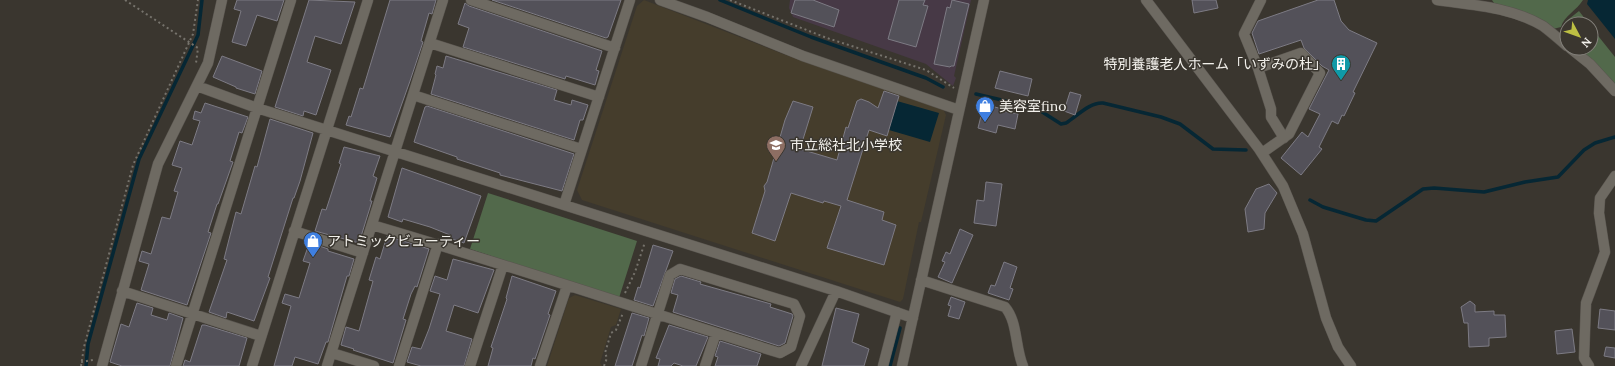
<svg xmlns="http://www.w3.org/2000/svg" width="1615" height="366" viewBox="0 0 1615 366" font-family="Lora,'Noto Sans JP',serif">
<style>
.education{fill:#453d2c}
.medical{fill:#473946}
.green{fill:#52694b}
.water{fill:#062734}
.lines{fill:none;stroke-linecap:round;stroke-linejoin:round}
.stream{stroke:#062734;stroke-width:3.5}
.building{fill:#535159;stroke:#7d7b84}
.minor-casing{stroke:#58544e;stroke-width:11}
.path{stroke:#76736c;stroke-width:2;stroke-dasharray:2 3;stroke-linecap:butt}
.minor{stroke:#6e6a62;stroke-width:10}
.labels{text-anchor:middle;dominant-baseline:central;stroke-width:3;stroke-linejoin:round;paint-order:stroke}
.poi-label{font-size:14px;fill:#f3f1ec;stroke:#3a362f;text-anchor:start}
</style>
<rect width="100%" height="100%" fill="#3a362f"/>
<path class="education" d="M644,0L783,54L942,107L946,115L921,222H919L903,299L900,302L582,200L577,190L637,6Z
M575,295L621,309L616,325L611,327L600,363L602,366H547L569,298Z"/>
<path class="medical" d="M790,0H971L954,76L956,78L953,86L926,64L793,17L789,8Z"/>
<path class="green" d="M1492,0H1583C1577,10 1564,16 1561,27L1553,29C1535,15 1515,9 1494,3Z
M1579,11L1589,24L1567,25L1565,22Z
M1591,27L1615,57V85L1580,48H1591Z
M488,193L637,241L619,298L470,249Z"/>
<path class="water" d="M1588,0H1615V39L1587,4Z
M897,101L939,113L930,142L889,130Z"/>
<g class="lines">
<path class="stream" d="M720,0L811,37L926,78L943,87
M976,94L1036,108L1061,124L1066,123C1077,116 1090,102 1103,103L1161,117L1180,124L1213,149L1246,150
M1310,200L1323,207L1366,220L1376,221L1423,189L1434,188L1484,192L1525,182L1558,177L1584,150L1595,143L1615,137
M86,366L88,344L139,159L198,35L202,0
M890,366L900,328"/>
</g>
<path class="building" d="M237,0H284L277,21L257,15L246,46L232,42L241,11L234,9Z
M309,0L355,2L341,44L315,36L307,62L331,70L316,115L304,111L303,116L275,107Z
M390,0H436L432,14L429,13L421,41L423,42L410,81L390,137L346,125L349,116L351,117L360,88L363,89Z
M492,0H621L608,37L606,38Z
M795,0H813L839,10L834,27L791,13Z
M899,0H925L923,5L928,6L916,47L888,39Z
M952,0L969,4L954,66H951L950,67L934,64L947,7L950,8Z
M1192,0H1216L1218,8L1194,13Z
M1318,0H1334L1341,21L1349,30L1377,43L1353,92L1355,93L1344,116L1342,115L1338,124L1332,121L1319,147L1322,149L1301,175L1281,158L1302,132L1308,137L1320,114L1309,109L1329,70L1322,66L1304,48L1301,40L1259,54L1252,33L1258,21Z
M465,3L469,6L602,51L596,70L599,71L595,85L566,76L565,79L463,47L469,28L458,24Z
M222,56L262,71L255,94L236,88V87L213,77Z
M446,56L557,90L554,100L571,105L572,100L588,105L583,120H580L574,140L431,94L436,75L435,74L437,66L443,68Z
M1000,71L1032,79L1028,96L995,88Z
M884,91L899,96L887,136L869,130L847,200L884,212L882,220L896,225L884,265L827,248L841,206L824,201L823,203L791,193L775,241L752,233L765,191L764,186L767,182L785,120L793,101L813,107L800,149L837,160L846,127L848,128L857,101L861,99L869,102L878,108Z
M1070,92L1081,95L1075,115L1064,111Z
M205,103L248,117L242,133L239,132L230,161L233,162L218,204H217L208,232L211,233L187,305L141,290L149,264L139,261L142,251L151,254L162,217L170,219L178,192L174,191L182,168L172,165L180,141L192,145L200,121L193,119L195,111L201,113Z
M984,104L1002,109V111L1018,114L1015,129L998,125L996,133L978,128Z
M427,106L574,154L562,191L500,175V173L457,159V157L414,142L425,107Z
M270,119L313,133L300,181L294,198H293L268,277L270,278L254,321L227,312L226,318L209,312L227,260L224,259L236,212L241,214L255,166L257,167Z
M344,147L380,156L373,176L377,178L370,201H372L359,243L315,231L322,209L326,210L341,164L339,163Z
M402,168L481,196L464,243L449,238L450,235L430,227L403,219L402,222L388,217Z
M986,182L1002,184L996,226L974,223L977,200L984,201Z
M1269,184L1277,193L1265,213L1264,229L1248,232L1245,209L1256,189Z
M960,229L973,235L952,283L938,277L945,262L942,261L946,252L950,254Z
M387,236L429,249L417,287L415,286L411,294L403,319L406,320L393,363L353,350L354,349L341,345L346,327L359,331L373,281L369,280L376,257L380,259Z
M311,243L328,249V251L354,259L349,276H347L328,342H326L318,364L295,357L292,366H274L291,306L282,303L285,294L299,298L310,263L303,261L309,244Z
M653,245L673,251L653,306L634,300L638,287L640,288Z
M453,259L494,270L478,313L454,305L446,331L472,339L464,366H421L407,362L412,347L421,349L429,329L440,294L430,291L435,276L447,280Z
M1004,262L1017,267L1010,288L1013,289L1009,300L988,293L991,285L995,286Z
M512,276L556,291L548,314L550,315L535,359L533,358L531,366H488L493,348L491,347L507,299L506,298Z
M681,276L701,282L700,284L771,304L770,307L792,314L793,316L785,343L779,346L673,312L678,295L671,293L675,279Z
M951,297L965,302L959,319L948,316L951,306L948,305Z
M1470,301L1475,305V312L1494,311V315H1505L1506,337L1489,338V346L1469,347L1468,323H1464L1461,307Z
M137,303L153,308L151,315L167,320L169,313L183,318L170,366H122L110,362L121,324L129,327Z
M836,308L859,314L852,342L869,349L864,366H822Z
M1600,309L1615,311V330L1598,328Z
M632,313L649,318L644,336L642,335L632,366H615Z
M202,325H205L247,338L239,366H183L185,360L190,362Z
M669,325L708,337L696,366H683L674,363L671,366H658L660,359L656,358Z
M1572,329L1575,352L1557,354L1555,331Z
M720,341L761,354L757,366H715L718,357L715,356Z
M1606,347L1615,348V358L1604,356Z"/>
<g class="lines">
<defs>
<path id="minor" d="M471,0L615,48
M660,0L707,17L803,56L959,110
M1146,0L1259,149L1283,186L1303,234L1326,318L1338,347L1351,366
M1437,0C1473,5 1511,7 1543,26C1551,32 1559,39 1567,46
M430,43L599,97
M1570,48L1590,64L1615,91
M1258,68L1244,34L1261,0
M197,86L257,108L836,291L913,318
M413,95L581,149
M1262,153L1289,134L1320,73L1301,53L1258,68L1271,109V117L1284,138
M564,205L630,0
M372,225C509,265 644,311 780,353L791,347L800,316L794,304L680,269L670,275L641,366
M294,231L363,253
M921,280L1005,307C1018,322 1015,348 1023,366
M122,291L261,336
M332,353L374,366
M102,366L158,164L208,63L222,0
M176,366L291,0
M252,366L368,0
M327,366L443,0
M399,366L438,244
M470,366L503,265
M540,366L567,286
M705,366L716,333
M801,366L836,291
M883,366L897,312
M902,366L984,0
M1589,366L1584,358L1586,303L1605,252L1599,213L1600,198L1615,176"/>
</defs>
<use href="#minor" class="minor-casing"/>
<path class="path" d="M125,0L198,48L196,63
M730,0L827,38L926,70L954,88
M625,293L635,272L645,242
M81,362L93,360
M81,366L84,347L133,165L193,34L198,0
M604,366L607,358L605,353L611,333L616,330L623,313"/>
<use href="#minor" class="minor"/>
</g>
<defs>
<symbol id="building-pin" viewBox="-11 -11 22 30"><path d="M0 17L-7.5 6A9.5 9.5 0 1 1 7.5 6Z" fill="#0f9aa8" stroke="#3a362f"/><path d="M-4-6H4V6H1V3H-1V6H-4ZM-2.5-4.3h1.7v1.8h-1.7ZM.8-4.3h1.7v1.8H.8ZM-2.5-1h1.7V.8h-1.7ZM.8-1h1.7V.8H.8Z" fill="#fff"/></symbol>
<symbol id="shop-pin" viewBox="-11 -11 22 30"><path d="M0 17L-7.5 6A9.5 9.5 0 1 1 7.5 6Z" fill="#3f7fe0" stroke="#3a362f"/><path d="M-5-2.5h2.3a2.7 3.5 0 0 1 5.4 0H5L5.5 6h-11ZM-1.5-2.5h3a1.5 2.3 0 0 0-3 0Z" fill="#fff"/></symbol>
<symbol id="school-pin" viewBox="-11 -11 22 30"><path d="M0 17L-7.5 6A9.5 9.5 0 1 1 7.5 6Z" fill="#8d6e63" stroke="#3a362f"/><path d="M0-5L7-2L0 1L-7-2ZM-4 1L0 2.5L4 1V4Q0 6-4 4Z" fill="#fff"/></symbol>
</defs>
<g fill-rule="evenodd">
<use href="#building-pin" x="1330" y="53" width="22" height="30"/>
<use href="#shop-pin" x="974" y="95" width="22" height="30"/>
<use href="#school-pin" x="765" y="134" width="22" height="30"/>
<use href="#shop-pin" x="302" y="230" width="22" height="30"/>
</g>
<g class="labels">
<g class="poi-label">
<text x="1327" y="64" text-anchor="end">特別養護老人ホーム「いずみの杜」</text>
<text x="999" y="106">美容室fino</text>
<text x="790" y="145">市立総社北小学校</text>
<text x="327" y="241">アトミックビューティー</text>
</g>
</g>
<g transform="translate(1579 36) rotate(131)"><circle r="19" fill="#3a362f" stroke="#84817b"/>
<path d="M0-3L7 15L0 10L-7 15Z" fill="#bdbf43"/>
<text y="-6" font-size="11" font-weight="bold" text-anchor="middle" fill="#f3f1ec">N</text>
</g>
</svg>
